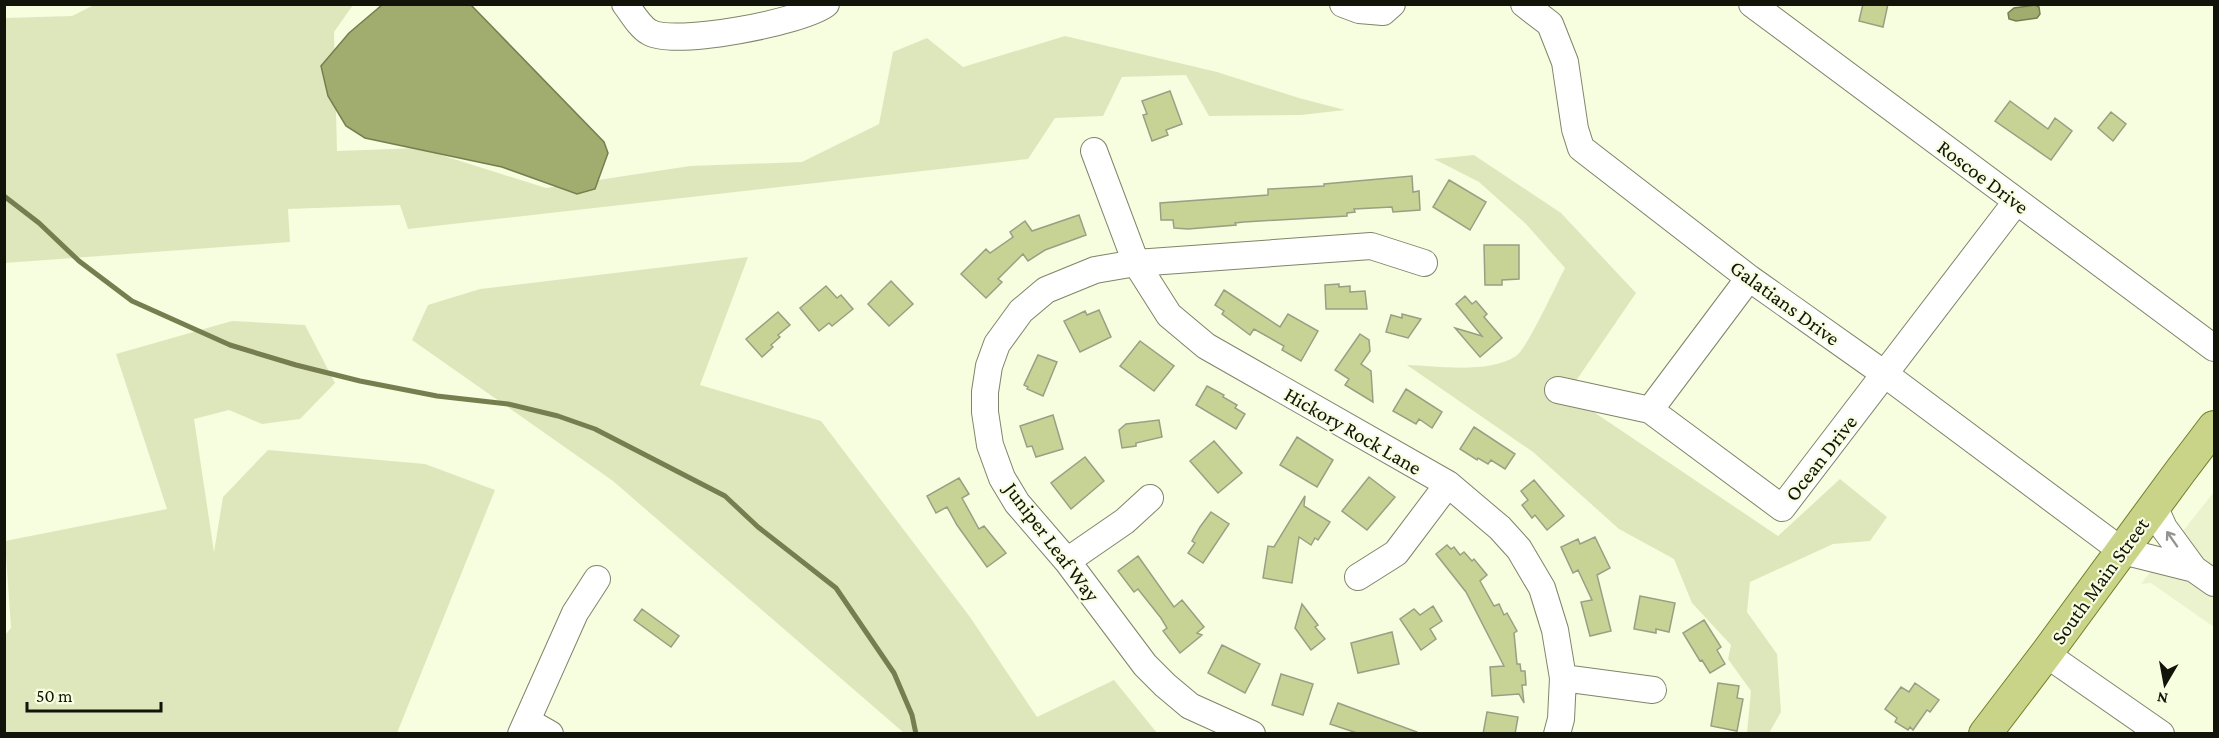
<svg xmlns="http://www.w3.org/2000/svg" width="2219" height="738" viewBox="0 0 2219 738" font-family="'Crimson Pro',serif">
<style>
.built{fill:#ebf2ce}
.green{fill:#dee7bc}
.water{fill:#a1ac6f;stroke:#767e50;stroke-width:1.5}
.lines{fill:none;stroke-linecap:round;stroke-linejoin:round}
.stream{stroke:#767e50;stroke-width:5}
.building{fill:#c7d394;stroke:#9a9f84;stroke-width:1.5}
.minor-casing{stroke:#7f846a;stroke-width:28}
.major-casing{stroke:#727e28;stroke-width:34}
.minor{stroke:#fff;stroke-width:26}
.major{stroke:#cad488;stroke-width:32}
.oneway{stroke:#949590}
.labels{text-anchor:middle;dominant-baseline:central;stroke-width:4.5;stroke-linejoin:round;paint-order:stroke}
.street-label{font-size:21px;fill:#121309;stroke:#f7fddf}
</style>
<rect width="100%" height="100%" fill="#f7fddf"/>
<path class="built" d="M2214,492V627L2151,583L2141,584Z"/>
<path class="green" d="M94,5H353L334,32L337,151L419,148L546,188L690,166L802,162L879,124L893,52L927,38L963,67L1065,36L1217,72L1299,98L1345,110L1301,115L1209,116L1186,75L1122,77L1103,116L1055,118L1028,159L408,229L400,205L288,209L290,242L5,263V18L72,16Z
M1474,155L1561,213L1636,293L1567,394L1778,536L1840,479L1887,517L1870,541L1833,544L1750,582L1747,612L1777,654L1781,712L1769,733H1747L1751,691L1728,659L1731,645L1692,603L1674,559L1619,529L1533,452L1407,365C1439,366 1488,374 1516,356C1527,349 1557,283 1565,268L1526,224L1479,182L1434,159Z
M748,257L700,385L821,421L970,617L1037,717L1114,680L1157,733H904L613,481L412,340L428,305L480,289Z
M232,321L305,325L335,383L300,419L262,424L229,410L194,419L214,552L223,497L268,450L425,464L495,490L397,733H5V635L11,628L5,541L167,509L116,354Z"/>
<path class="water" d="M382,5H471L604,142L608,153L595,189L577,194L502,167L365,138L346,126L328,96L321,66L349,33Z
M2035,5L2039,7L2040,14L2037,18L2016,21L2009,19L2008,13L2014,8Z"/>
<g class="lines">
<path class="stream" d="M4,196L39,223L79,261L132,301L230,345L296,365L360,381L437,396L508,404L558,416L595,429L725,496L758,527L836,588L894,673L912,715L916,734"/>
</g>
<path class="building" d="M1863,4H1888L1883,27L1859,21Z
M1170,91L1182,124L1166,130L1168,135L1152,141L1143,115L1147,114L1142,101Z
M2010,101L2048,129L2055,118L2072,131L2051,160L1995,121Z
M2111,112L2126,124L2113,141L2098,128Z
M1412,176L1413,192L1419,191L1420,210L1393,212L1392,207L1354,209L1355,212L1347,213V216L1244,222L1235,223L1236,225L1188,229L1174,228L1173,220H1161L1160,203L1268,195V189L1324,186V184Z
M1449,180L1486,202L1470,230L1433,207Z
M1079,215L1086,235L1045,250L1028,261L1023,254L998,279L1002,282L986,298L961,274L986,249L990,253L1013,237L1010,232L1025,221L1032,231Z
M1484,245H1519V279L1502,280V285H1485Z
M891,281L913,304L889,326L868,304Z
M1339,284V287L1350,286V292L1365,291L1367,309H1326L1325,285Z
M826,286L837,298L841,295L853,309L832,326L829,323L819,331L800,308Z
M1224,290L1280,327L1288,314L1318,331L1301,361L1282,350L1284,346L1254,329L1250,335L1222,314L1224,311L1215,305Z
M1465,296L1472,304L1476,301L1487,314L1484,317L1502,338L1480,357L1455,328L1482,336L1456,304Z
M1099,310L1111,337L1080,352L1064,321L1085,311L1087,315Z
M778,312L790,325L778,335L780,337L771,345L773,347L762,357L746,339Z
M1402,314L1421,319L1408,338L1386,332L1391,315L1402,318Z
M1360,334L1369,340L1370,351L1361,364L1371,371L1373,402L1345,385L1349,379L1335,370Z
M1140,341L1174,366L1154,391L1120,366Z
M1038,355L1057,362L1043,396L1027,389L1028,387L1024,385Z
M1207,386L1224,395L1223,397L1237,405L1235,408L1245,414L1236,429L1196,405Z
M1406,389L1442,412L1432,428L1419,419L1416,424L1393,411Z
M1053,415L1063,449L1036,457L1032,446L1027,447L1020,426Z
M1159,420L1162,437L1136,443V446L1122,448L1119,430L1126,424Z
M1474,427L1515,454L1505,469L1491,460L1488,464L1478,458L1477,460L1460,449Z
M1297,437L1333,460L1317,487L1280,465Z
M1214,441L1242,473L1218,493L1190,461Z
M1085,457L1104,481L1071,509L1051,483Z
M1369,477L1395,497L1367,530L1342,511Z
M959,478L969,494L962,498L979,529L984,526L1006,553L987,567L957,525L947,507L936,513L927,496Z
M1534,480L1564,516L1547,530L1535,515L1532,518L1522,505L1528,500L1521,491Z
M1305,496L1304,506L1330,522L1318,540L1315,538L1311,545L1299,537L1292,583L1263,578L1268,546L1274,547Z
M1211,512L1229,524L1203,563L1188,553L1195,543L1192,541L1200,527Z
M1595,537L1610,568L1597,575L1611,631L1590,636L1581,602L1592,600L1578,570L1573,573L1561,547L1578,539L1580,544Z
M1447,545L1451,549L1454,547L1460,555L1464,552L1472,561L1474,559L1487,575L1480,581L1494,606L1499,604L1504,615L1507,613L1517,631L1514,633L1517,664H1520L1521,671H1525L1526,685H1522L1524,703L1519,694L1492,696L1490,667L1504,666L1466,592L1436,554Z
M1138,556L1174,607L1182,600L1204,627L1197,633L1202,635L1180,653L1163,631L1167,628L1161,618L1138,589L1134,592L1118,571Z
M1640,596L1675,603L1669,632L1656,629V633L1634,629Z
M1302,604L1318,625L1315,627L1325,639L1311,650L1295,628Z
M1433,606L1442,621L1430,629L1436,639L1421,650L1400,619L1414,609L1420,615Z
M642,609L679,636L671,647L634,620Z
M1704,620L1721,647L1717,650L1725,664L1710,673L1702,660L1700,661L1683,633Z
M1392,632L1399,664L1358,673L1351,643Z
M1222,645L1260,664L1245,693L1208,673Z
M1281,674L1313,684L1303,715L1272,705Z
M1718,683L1739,686L1737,698L1743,699L1737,731L1711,726Z
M1915,683L1939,700L1930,712L1927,710L1913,730L1910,727L1908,730L1895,722L1897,718L1885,709L1901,687L1909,692Z
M1338,703L1417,732V734H1360L1330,724Z
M1487,712L1518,717L1515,734H1483Z"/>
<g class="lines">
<defs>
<path id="minor" d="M625,4C632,13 640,27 649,32C674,47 803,22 826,4
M1343,4L1359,10L1383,12L1392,4
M1524,4L1550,24L1565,62L1575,129L1581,148L1749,278L1886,375L2122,551L2194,569L2214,583
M1752,4L2214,348
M1094,151L1136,263L1169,315L1206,346L1448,484L1500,528L1519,549L1542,588L1555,630L1563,678L1561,719L1557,734
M1749,278L1650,410L1782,508L2016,202
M1558,390L1650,410
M2154,506L2164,528L2194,569
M1067,561L1125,521L1150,498
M1358,577L1396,553L1448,484
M2046,654L2161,734
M1563,678L1653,690
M527,721L550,734
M521,734L575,613L597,579
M1252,734L1190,706L1165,685L1145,665L1067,561L1017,503L1002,478L990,445L985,412V392L989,366L997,344L1021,311L1046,290L1095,270L1136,263L1371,246L1424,263"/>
<path id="major" d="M1985,734L2046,654L2179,473L2214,427"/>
</defs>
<use href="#minor" class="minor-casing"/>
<use href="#major" class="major-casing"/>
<use href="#minor" class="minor"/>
<use href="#major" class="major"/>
</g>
<defs><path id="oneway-shaft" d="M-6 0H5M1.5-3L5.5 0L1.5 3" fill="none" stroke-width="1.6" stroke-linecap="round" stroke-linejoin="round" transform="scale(1.5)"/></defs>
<use class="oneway" href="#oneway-shaft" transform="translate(2172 539) rotate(-125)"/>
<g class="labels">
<g class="street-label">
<text transform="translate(1983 177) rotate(37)">Roscoe Drive</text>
<text transform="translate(1785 303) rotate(36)">Galatians Drive</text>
<text transform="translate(1353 431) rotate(30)">Hickory Rock Lane</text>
<text transform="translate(1821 458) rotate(-52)">Ocean Drive</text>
<text transform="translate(1052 542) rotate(53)">Juniper Leaf Way</text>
<text transform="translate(2100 581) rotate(-54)">South Main Street</text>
</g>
</g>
<rect width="2219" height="738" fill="none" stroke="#121309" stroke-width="12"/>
<g transform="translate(2165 684) rotate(190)" stroke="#f7fddf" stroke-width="4.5" paint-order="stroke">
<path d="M0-4.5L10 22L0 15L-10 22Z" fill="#121309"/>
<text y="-9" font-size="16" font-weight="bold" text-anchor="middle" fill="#121309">N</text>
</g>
<path d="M27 702v9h134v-9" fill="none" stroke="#121309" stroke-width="3"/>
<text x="36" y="702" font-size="18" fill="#121309" stroke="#f7fddf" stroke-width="4.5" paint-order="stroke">50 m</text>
</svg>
